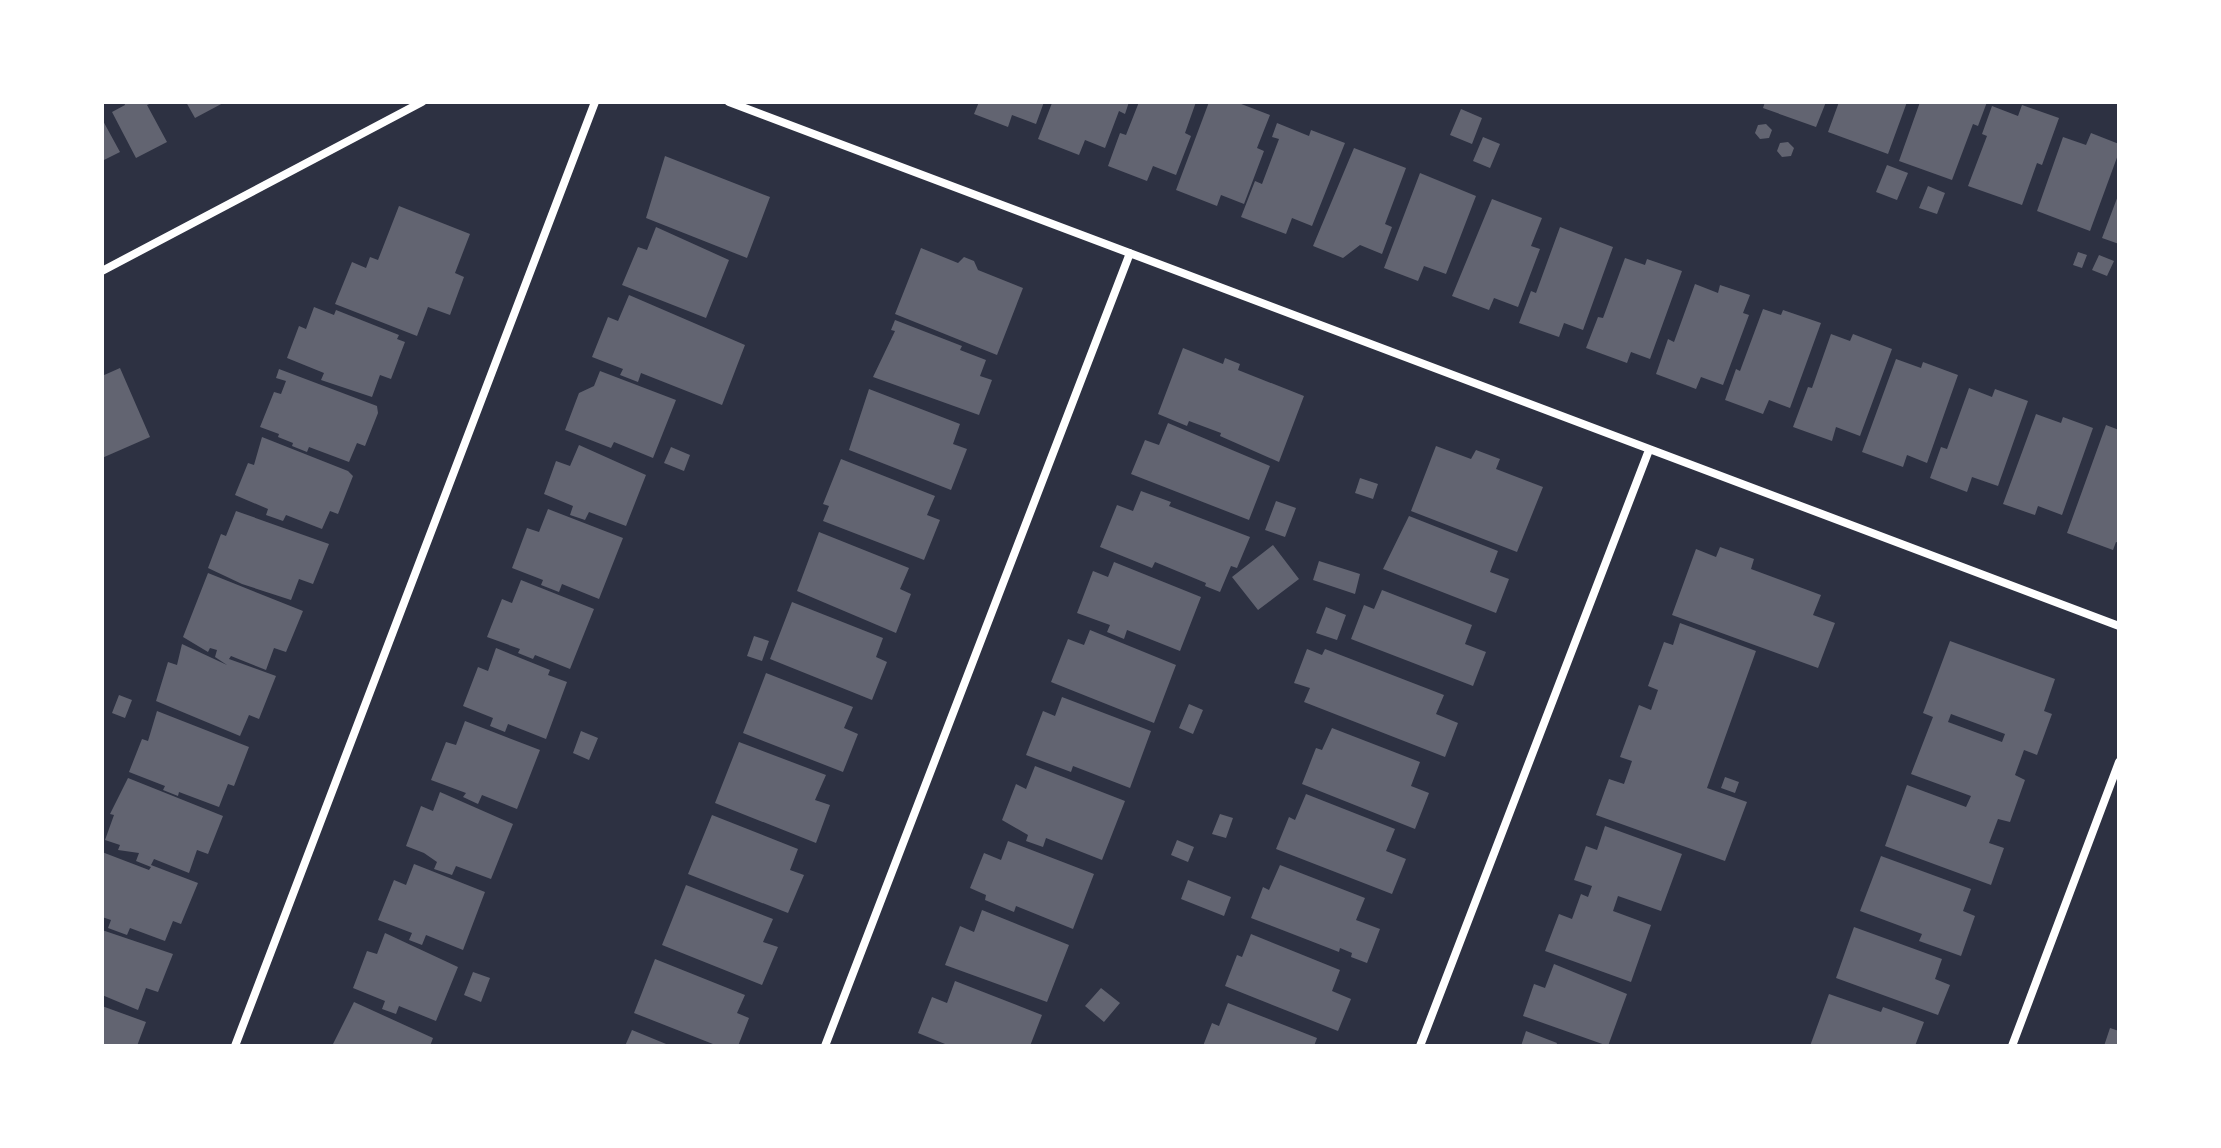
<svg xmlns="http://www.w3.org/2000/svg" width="2221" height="1148" viewBox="0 0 2221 1148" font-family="'Golos Text',sans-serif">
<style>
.building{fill:#626471;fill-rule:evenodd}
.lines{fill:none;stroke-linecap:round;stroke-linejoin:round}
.minor{stroke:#fff;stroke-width:8}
</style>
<rect width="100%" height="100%" fill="#2d3142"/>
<path class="building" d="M124,102H154L147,105L167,142L136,158L112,112L125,105Z
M186,102H225L195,118Z
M979,102H1044L1036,124L1012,115L1008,127L974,114Z
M1057,102H1129L1125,114L1119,111L1105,148L1085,140L1079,155L1038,139L1052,103Z
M1139,102H1196L1185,133L1191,136L1176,175L1153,166L1147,181L1108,166L1120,133L1126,135Z
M1209,102H1236L1270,115L1257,148L1264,151L1244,204L1221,195L1217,206L1176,190Z
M1765,102H1826L1816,127L1763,108Z
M1839,102H1907L1888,154L1828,132Z
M1920,102H1987L1978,126L1973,124L1952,180L1899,161Z
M2022,105L2059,118L2042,165L2037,163L2022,205L1968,186L1987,136L1982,134L1992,106L2018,116Z
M1461,109L1482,118L1472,144L1450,135Z
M102,119L120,152L102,161Z
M1277,123L1309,136L1311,130L1345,143L1312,226L1292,218L1286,234L1241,217L1255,181L1262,184L1279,139L1272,137Z
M1766,124L1772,130L1769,138L1760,139L1755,133L1758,125Z
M2091,133L2119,144V152L2090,231L2037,211L2063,137L2086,145Z
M1483,137L1500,144L1490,168L1473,161Z
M1788,142L1794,148L1791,156L1782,157L1777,151L1780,143Z
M1354,148L1406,168L1385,224L1392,227L1382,254L1360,245L1343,258L1313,246Z
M665,156L770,197L747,258L646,218Z
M1887,165L1908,173L1897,200L1876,192Z
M1420,173L1476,196L1446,274L1424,266L1418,281L1384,268Z
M1928,186L1945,193L1937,214L1919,208Z
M2119,193V244L2102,238Z
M1492,199L1542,218L1531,246L1540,249L1518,307L1494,298L1489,310L1452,296Z
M399,206L470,234L455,273L464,277L450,315L428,307L417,336L335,304L352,262L366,268L370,257L378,260Z
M656,227L729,260L706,318L622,285L638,247L647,250Z
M1560,227L1613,247L1583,330L1564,323L1559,337L1519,323L1531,291L1536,293Z
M921,248L958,263L964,257L974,261L978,270L1023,288L997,355L895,314Z
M2078,252L2087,255L2082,268L2073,265Z
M2099,255L2114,261L2107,276L2092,270Z
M1625,258L1645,265L1647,259L1682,271L1650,359L1631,352L1627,363L1586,348L1598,317L1603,318Z
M1695,284L1718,293L1720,285L1750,295L1743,313L1749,315L1723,385L1701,377L1696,389L1656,374L1668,339L1674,342Z
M629,295L745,345L722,405L641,373L638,382L620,375L623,369L592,357L608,317L618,321Z
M314,307L334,315L336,310L399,335L397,339L405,342L391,379L380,375L372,397L321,380L324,373L287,358L299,326L306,329Z
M1763,309L1781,315L1783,310L1821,323L1790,408L1769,400L1763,414L1725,400L1736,369L1740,371Z
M895,320L962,346L960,350L986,360L980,376L992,380L979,415L873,377L895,331L891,330Z
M1831,334L1850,341L1853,334L1892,349L1860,436L1836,427L1832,441L1793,427L1808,387L1812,388Z
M1183,348L1223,364L1225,358L1240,364L1238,370L1304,396L1279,462L1220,436L1221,433L1189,421L1187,426L1158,414Z
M1896,359L1921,368L1923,362L1958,375L1927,463L1907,455L1903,467L1862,452Z
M120,368L150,437L102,458V376Z
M279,369L377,406L378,413L365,446L357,443L349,462L309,447L307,452L292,446L293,443L278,437L279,434L260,427L274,392L281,394L286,381L276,378Z
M600,371L676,400L653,458L614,442L611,448L565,430L579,393L594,386Z
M1969,388L1992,397L1995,389L2028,401L1998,486L1972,477L1967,492L1930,478L1941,447L1947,449Z
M869,389L960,424L953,444L967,449L951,490L849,450Z
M2036,414L2061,423L2063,417L2093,428L2062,515L2038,506L2035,515L2003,504Z
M1168,423L1270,466L1249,520L1131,474L1145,440L1159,445Z
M2106,425L2119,430V543L2116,542L2113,550L2067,533Z
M262,437L348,471L353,476L338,514L330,511L322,529L286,515L283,521L266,515L268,509L235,495L248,463L254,465Z
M579,445L646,475L626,526L589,512L585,520L570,515L573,506L544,494L556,461L570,466Z
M1436,446L1471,459L1476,450L1500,459L1496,469L1543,487L1517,552L1411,511Z
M671,447L690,455L684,471L664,463Z
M841,459L935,496L927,515L940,520L924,560L823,521L829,506L823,504Z
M1360,478L1378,484L1373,499L1355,493Z
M1141,491L1171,502L1169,506L1250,537L1237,568L1231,566L1220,592L1205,586L1206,583L1155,562L1152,568L1100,547L1117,505L1133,511Z
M1276,501L1296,508L1285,537L1265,530Z
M548,509L623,538L599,599L562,584L559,592L541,585L543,580L512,568L527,528L539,532Z
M236,511L329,544L313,584L299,579L291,600L242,584L208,568L221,534L226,536Z
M1409,516L1498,551L1490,572L1509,579L1496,613L1383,569Z
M819,532L909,568L900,589L911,594L896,633L797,591Z
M1273,545L1299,579L1258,610L1232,577Z
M1720,547L1754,559L1751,569L1821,595L1813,615L1835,623L1818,668L1672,615L1696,549L1716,557Z
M1319,561L1360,574L1355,594L1313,580Z
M1114,562L1201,597L1180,651L1127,630L1124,639L1107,632L1110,625L1077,613L1093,571L1108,577Z
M208,573L303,611L286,652L274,648L266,670L231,656L229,659L276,676L259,719L249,715L240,736L156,701L168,662L177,665L182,644L227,665L215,657L217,650L210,648L208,652L183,637Z
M521,580L594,609L570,669L535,655L533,659L518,653L520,649L487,637L502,599L512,603Z
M1382,590L1472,625L1465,644L1486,652L1473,686L1351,639L1364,605L1374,609Z
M792,602L883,638L876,657L887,662L872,700L770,659Z
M1326,607L1346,615L1337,640L1316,633Z
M1680,623L1756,651L1707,788L1747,802L1725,861L1596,815L1609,779L1624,784L1632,761L1620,757L1639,705L1651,710L1658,690L1648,686L1664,642L1673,645Z
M1090,630L1176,665L1154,723L1051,682L1068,639L1084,645Z
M754,636L769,641L762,661L747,656Z
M1950,641L2055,679L2044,711L2052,714L2037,755L2024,750L2015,775L2025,780L2010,822L1998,819L1989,843L2004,848L1991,885L1885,846L1907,785L1966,807L1971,796L1911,774L1933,717L1923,713ZM1951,714L2005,734L2002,742L1948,722Z
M496,648L550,670L548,675L567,682L546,739L508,724L505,732L490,726L493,718L463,706L478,667L488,671Z
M1307,649L1322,655L1325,649L1444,695L1436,714L1458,723L1445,757L1304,702L1310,688L1294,683Z
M766,673L853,707L844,728L858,734L843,772L743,733Z
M119,695L132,700L125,718L112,713Z
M1062,697L1151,731L1130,788L1073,766L1071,772L1026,755L1043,711L1055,716Z
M1189,704L1203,710L1193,734L1179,728Z
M157,711L249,747L234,786L228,784L219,807L179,792L178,796L163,790L165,786L129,772L142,739L148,741Z
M465,721L540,750L517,809L482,795L478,804L463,797L466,793L431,780L446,742L456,745Z
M1332,728L1420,762L1411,786L1429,793L1415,829L1302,784L1316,748L1322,750Z
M581,731L598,738L589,760L573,753Z
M739,742L826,775L815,800L830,805L816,843L715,803Z
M1035,766L1125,801L1102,860L1046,838L1043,847L1026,841L1028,835L1002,820L1016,784L1026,789Z
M1725,777L1739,782L1735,793L1721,788Z
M128,778L223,816L208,854L197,850L189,873L154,859L151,865L198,883L181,924L173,921L165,941L130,928L127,935L108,928L111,920L102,917V852L149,870L151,867L136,861L139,853L118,850L120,845L105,840L114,815L110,814Z
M440,792L513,824L491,879L456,866L452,875L434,869L437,862L424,853L406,846L421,806L433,811Z
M1306,794L1395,829L1386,851L1406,859L1392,894L1276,849L1289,817L1295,820Z
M1220,814L1233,818L1226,838L1212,834Z
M712,815L798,849L790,870L804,875L788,913L688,874Z
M1605,826L1682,854L1661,911L1618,896L1613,911L1651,925L1631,982L1545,951L1559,914L1572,919L1581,894L1588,897L1592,886L1574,880L1586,846L1597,850Z
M1177,840L1194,847L1188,862L1171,855Z
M1008,841L1094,874L1073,929L1016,906L1014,912L985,900L986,895L970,888L984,853L1001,860Z
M1881,856L1971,889L1963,911L1975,916L1961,956L1919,941L1922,934L1860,911Z
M414,864L485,892L463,950L426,935L422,945L409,940L412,933L378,920L394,880L406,885Z
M1280,865L1365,898L1356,920L1380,929L1367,963L1351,957L1352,953L1340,948L1339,952L1251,918L1263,887L1269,890Z
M1188,880L1231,897L1224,916L1181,899Z
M686,885L773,919L763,942L778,947L762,985L662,945Z
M982,910L1069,945L1047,1002L945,965L960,926L974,932Z
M1854,927L1942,959L1935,979L1950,985L1938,1015L1836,978Z
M102,930L173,954L158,992L146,988L138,1010L102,995Z
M385,933L458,967L436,1021L399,1006L396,1014L382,1009L385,1001L353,988L367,951L377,954Z
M1251,934L1340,970L1332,991L1351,999L1338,1031L1225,986L1237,955L1242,957Z
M655,959L745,995L737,1013L749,1018L738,1046H718L634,1013Z
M1554,964L1627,994L1608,1046L1523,1016L1534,984L1545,988Z
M473,972L490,978L481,1002L464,995Z
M955,981L1042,1015L1030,1046H950L918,1033L932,997L947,1003Z
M1101,988L1120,1003L1104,1022L1085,1006Z
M1829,994L1881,1012L1883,1007L1924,1022L1915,1046H1810Z
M354,1002L433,1038L430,1046H332Z
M1228,1003L1317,1038L1314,1046H1203L1212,1023L1219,1026Z
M102,1006L146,1022L137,1046H102Z
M2110,1028L2119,1031V1046H2104Z
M632,1030L671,1046H625Z
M1526,1031L1557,1043L1556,1046H1521Z"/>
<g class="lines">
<path class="minor" d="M729,102L2119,626
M102,271L422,102
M235,1046L595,102
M825,1046L1130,253
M1420,1046L1649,450
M2012,1046L2119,762"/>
</g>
<rect width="2221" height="1148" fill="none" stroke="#ffffff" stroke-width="208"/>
</svg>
